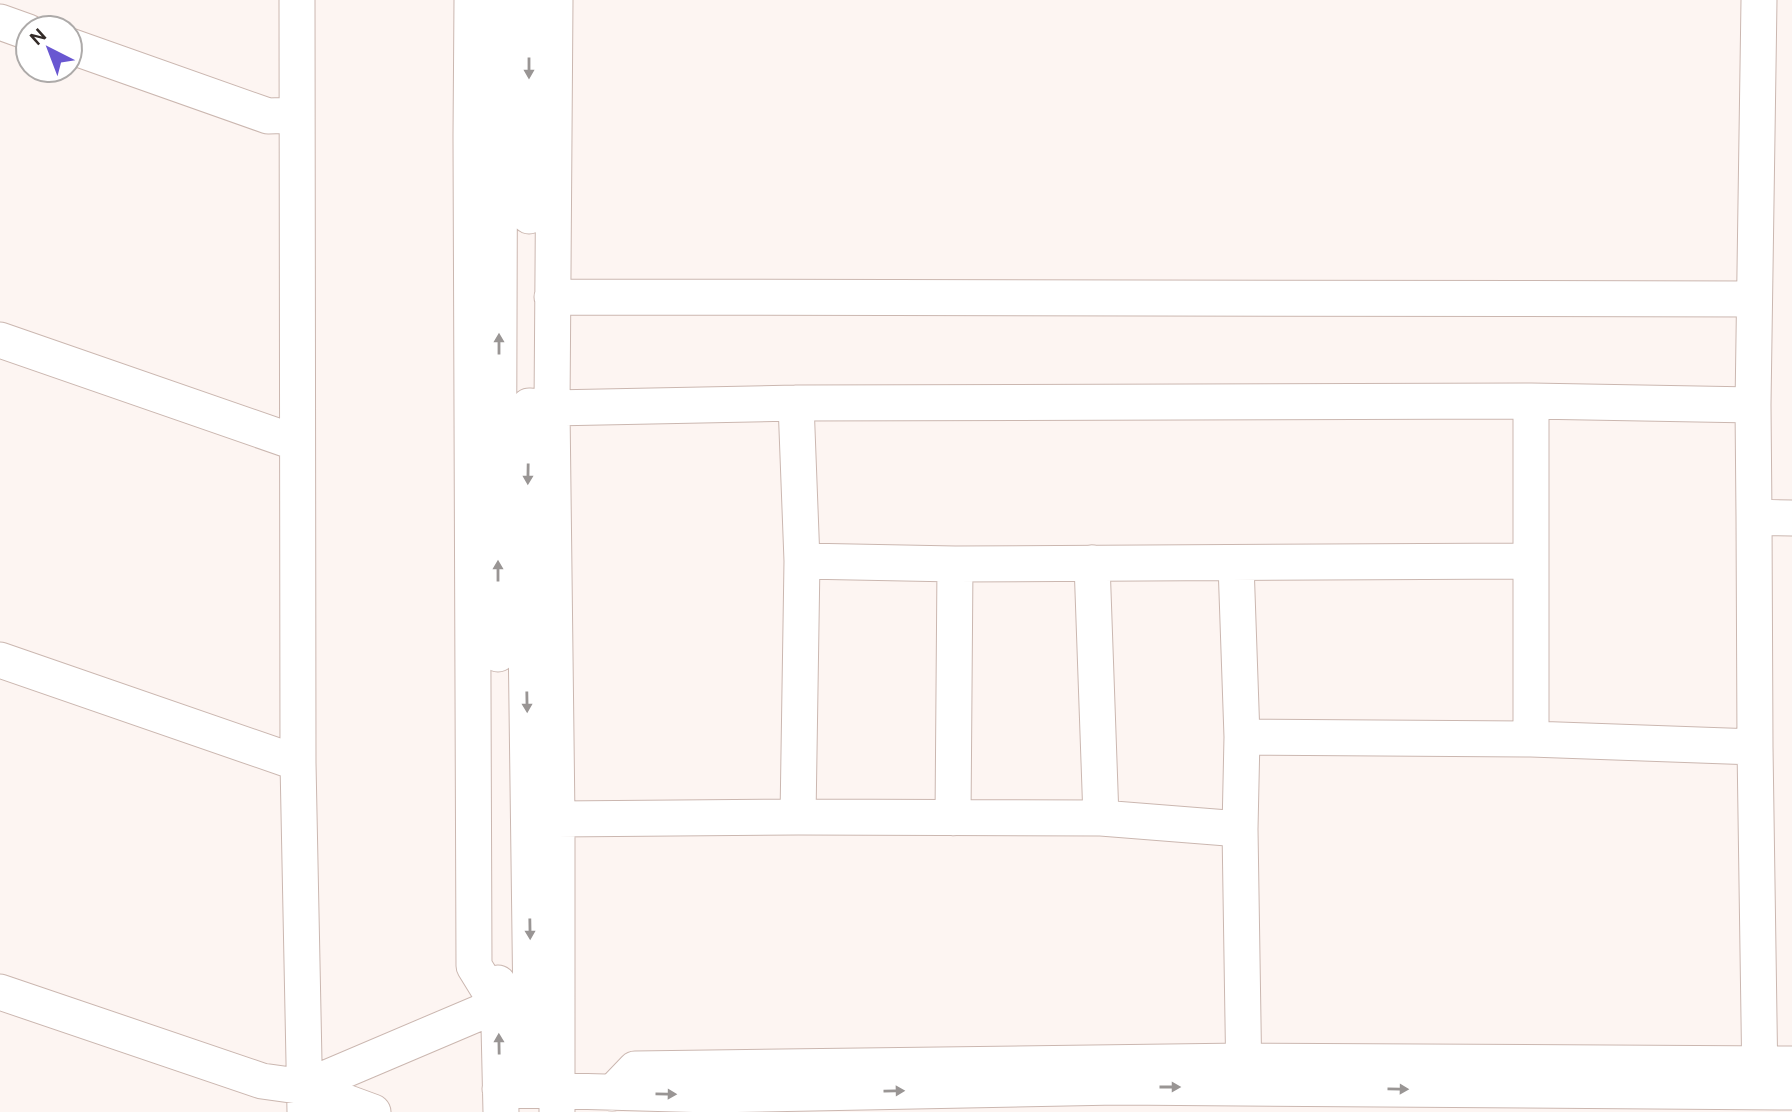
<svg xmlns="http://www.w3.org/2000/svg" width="1792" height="1112" viewBox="0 0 1792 1112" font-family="'DM Sans',sans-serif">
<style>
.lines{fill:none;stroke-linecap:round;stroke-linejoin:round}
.minor-casing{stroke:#cbb7b0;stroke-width:37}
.minor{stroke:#fff;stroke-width:35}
.oneway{fill:#999594}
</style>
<rect width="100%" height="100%" fill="#fdf5f2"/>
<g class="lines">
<defs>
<path id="minor" d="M297,0L298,763L305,1112
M555,0L552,408L557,819V1112
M0,22L28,32
M70,46L268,116L297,115
M471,136L472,0
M529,216V0
M552,297L1754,299
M0,340L297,443
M1531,401L1753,405
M796,403L802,561L798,817
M529,406L552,408L796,403L1531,401V739L1755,747L1754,517L1792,518
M529,423L526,631L532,1088
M1754,517L1753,405L1759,0
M802,561L955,564L1531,561
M1092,563L1101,818
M1236,564L1242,737
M498,654L500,0
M0,660L298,763
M1755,747L1760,1086
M953,818L955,564
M557,819L798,817L1101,818L1240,829
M498,983L501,1112
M0,992L262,1081L305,1087L373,1112
M1244,1085L1240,829L1242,737L1531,739
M305,1087L498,1005L474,966L471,136L499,132
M500,1089L711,1095L1117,1087L1792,1092
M612,1093L635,1069L1243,1061L1792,1064"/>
</defs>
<use href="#minor" class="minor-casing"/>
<use href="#minor" class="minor"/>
</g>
<defs><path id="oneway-solid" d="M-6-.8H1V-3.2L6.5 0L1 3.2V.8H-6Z" transform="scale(1.75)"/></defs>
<g class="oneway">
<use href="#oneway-solid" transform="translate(529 68) rotate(90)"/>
<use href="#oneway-solid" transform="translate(499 344) rotate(-90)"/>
<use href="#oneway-solid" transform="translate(528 474) rotate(91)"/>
<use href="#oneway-solid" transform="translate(498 571) rotate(-90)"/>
<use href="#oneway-solid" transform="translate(527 702) rotate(89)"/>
<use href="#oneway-solid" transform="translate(530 929) rotate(89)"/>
<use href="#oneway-solid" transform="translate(499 1044) rotate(-91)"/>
<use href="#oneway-solid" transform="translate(1170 1087)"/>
<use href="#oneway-solid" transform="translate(1398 1089) rotate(1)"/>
<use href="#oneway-solid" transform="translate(894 1091) rotate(-1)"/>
<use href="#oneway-solid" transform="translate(666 1094) rotate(1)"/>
</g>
<g transform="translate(49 49) rotate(318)"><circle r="33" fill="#ffffff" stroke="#adaaa9" stroke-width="2"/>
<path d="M0-5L12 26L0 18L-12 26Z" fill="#6957d1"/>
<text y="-10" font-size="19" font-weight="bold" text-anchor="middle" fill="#332b28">N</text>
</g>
</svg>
